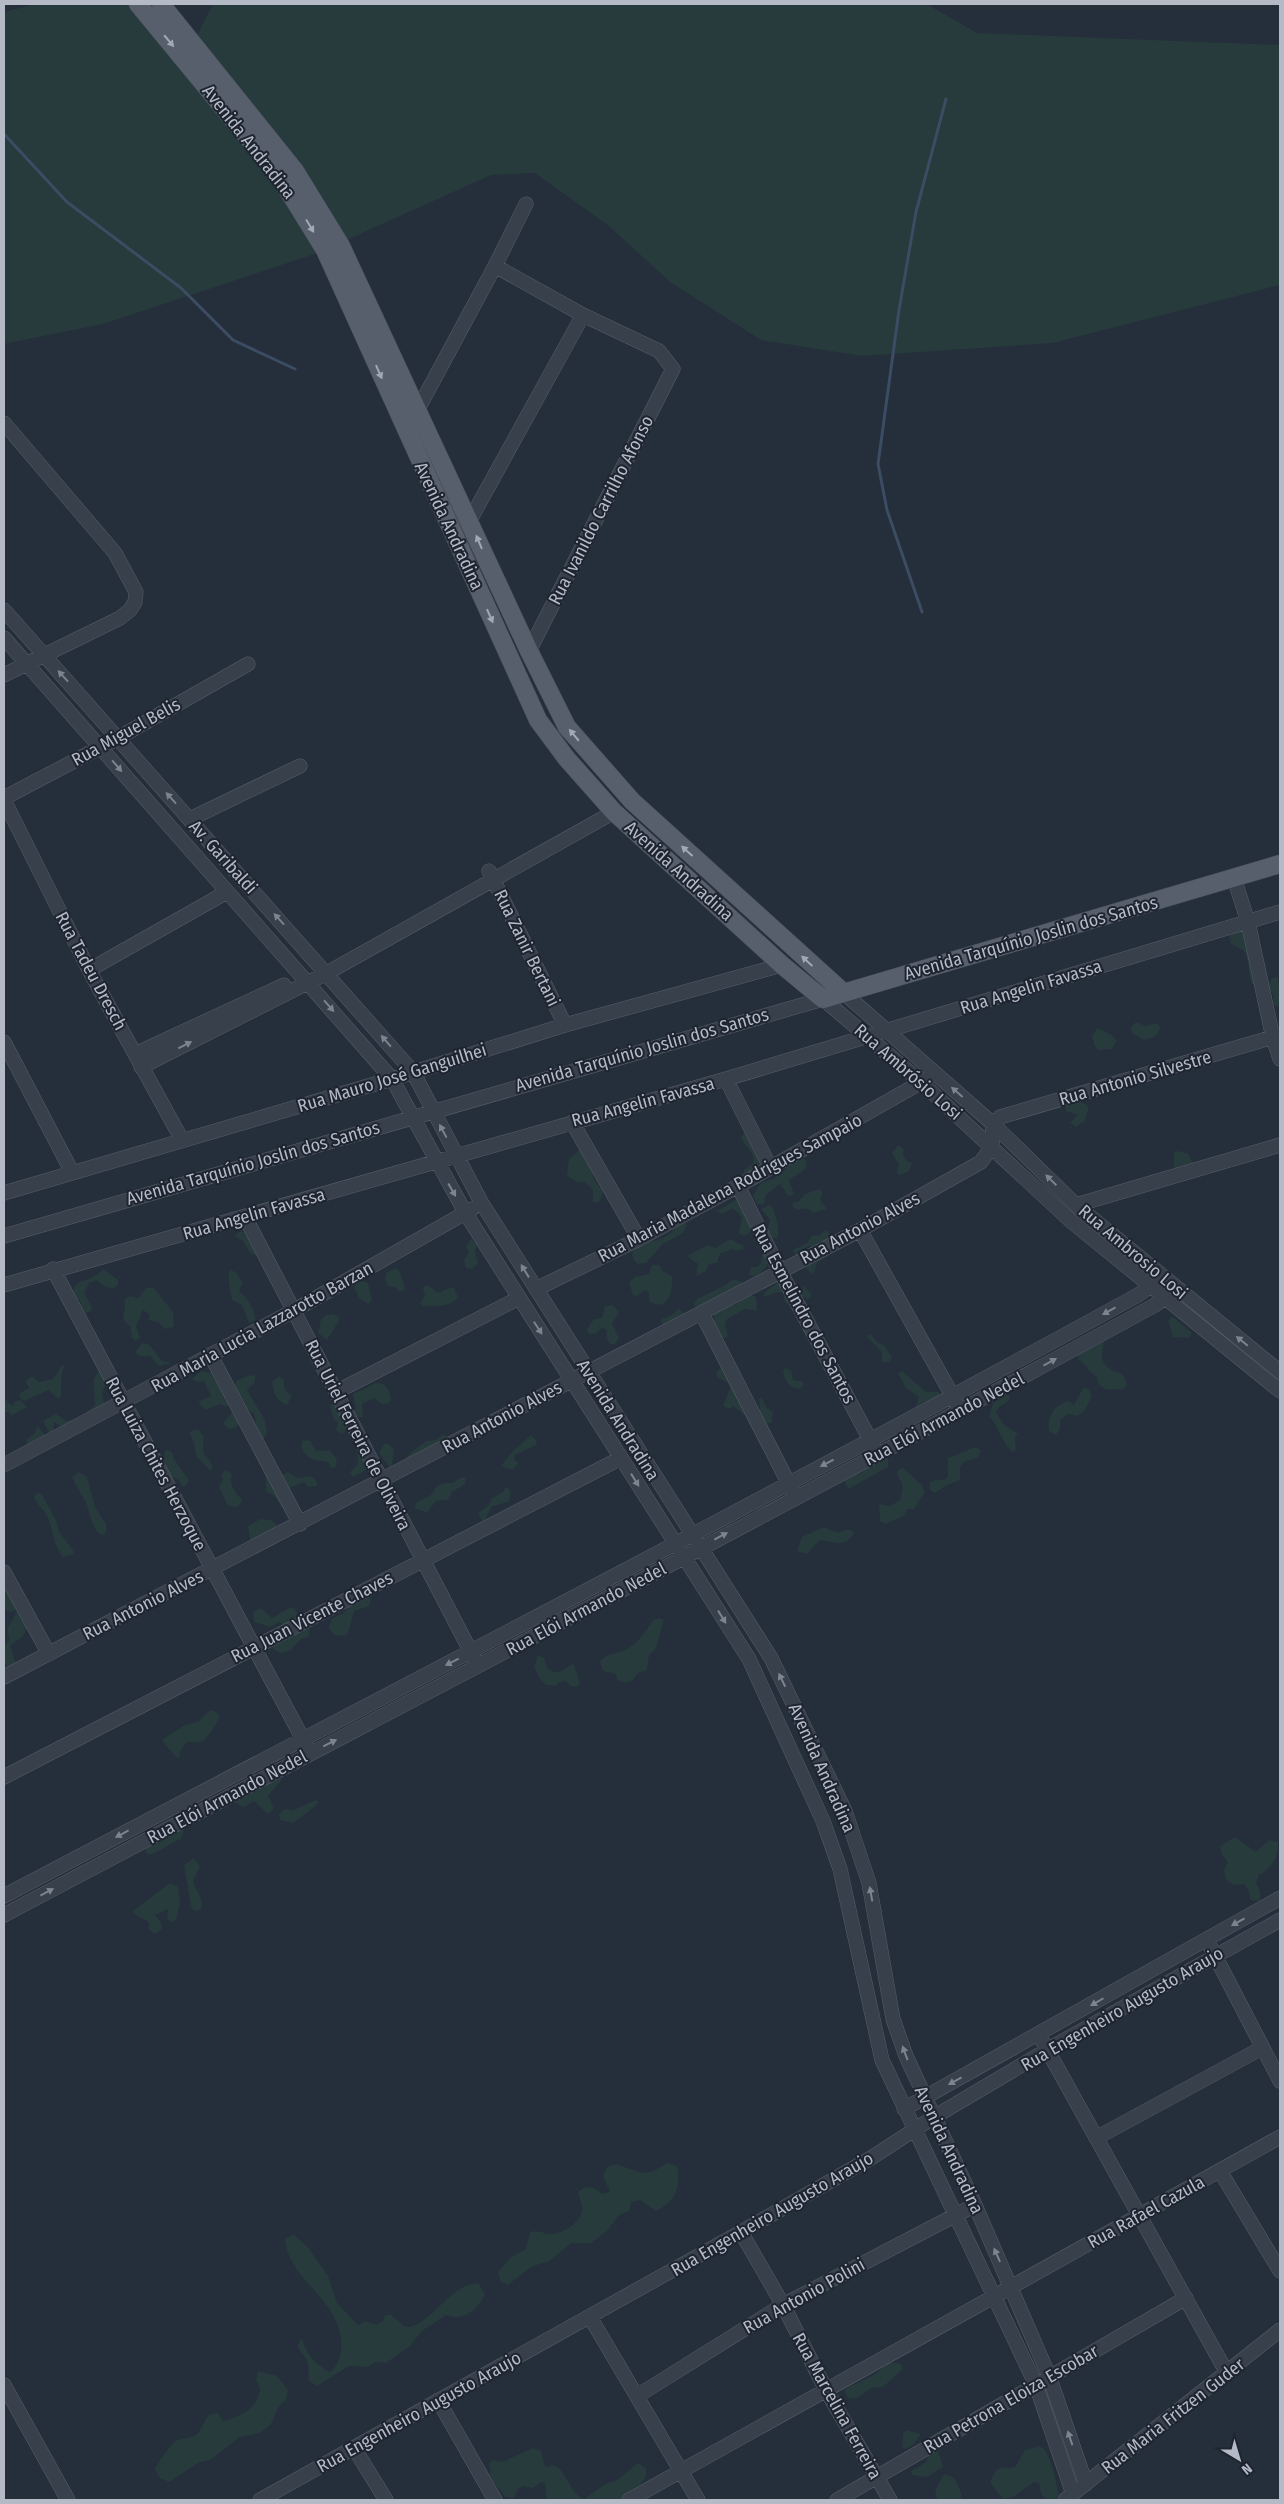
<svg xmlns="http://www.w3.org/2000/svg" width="1284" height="2504" viewBox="0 0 1284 2504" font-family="'Fira Sans Condensed',sans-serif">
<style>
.green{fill:#273a3c}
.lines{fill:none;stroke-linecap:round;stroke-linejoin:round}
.stream{stroke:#3b4c63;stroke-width:3}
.minor-casing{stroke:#565e69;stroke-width:15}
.major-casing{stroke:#414954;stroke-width:19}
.minor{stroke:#38404b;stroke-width:14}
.major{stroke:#565f6b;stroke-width:18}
.oneway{fill:#a1a9b5}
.oneway2{fill:#7c848f}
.labels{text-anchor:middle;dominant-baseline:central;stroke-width:4;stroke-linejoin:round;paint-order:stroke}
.street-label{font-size:18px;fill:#b4bbc7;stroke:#1e2530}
</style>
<rect width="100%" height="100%" fill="#252e3b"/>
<path class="green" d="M35,4H138L278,175L324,251L103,324L4,344V12Z
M213,4H927L977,33L1280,45V285L1053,343L862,356L761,340L670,282L609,226L535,173L491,175L340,243L193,43Z
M1235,931H1241L1247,935L1256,984H1252C1246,973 1252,964 1243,950L1231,944L1229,936Z
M1278,977L1280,1005L1277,1007L1273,1003L1274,997L1268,985L1272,978Z
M1136,1022L1146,1026L1156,1023L1160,1027C1159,1036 1152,1038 1144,1040L1132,1033L1131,1027Z
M1097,1028L1112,1035L1117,1041L1112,1049L1098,1050L1094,1045L1092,1036Z
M1075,1100L1086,1104L1089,1109L1084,1122L1075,1127L1070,1123L1077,1115L1066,1111L1065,1106Z
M745,1133L749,1134L761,1152V1167L747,1176L743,1174L744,1170L753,1163C756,1150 743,1147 741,1137Z
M898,1145L904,1149L903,1154L907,1161L912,1163L909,1171L900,1175L896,1173L899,1165L892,1153Z
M579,1150L584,1154V1159L591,1167L594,1180L603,1191L600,1201L597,1203L593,1202V1190L585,1182H577L567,1176L569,1159Z
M1178,1151L1188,1154L1192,1161L1196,1163L1174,1170V1152Z
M801,1158L806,1160C809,1171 797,1174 789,1180L794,1194L789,1197L780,1184L766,1195L764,1204H757L753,1197C763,1174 765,1186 779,1175C789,1168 785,1164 801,1158Z
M819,1189L823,1193L820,1200L827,1209L813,1213L808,1209C801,1208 795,1213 792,1204L794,1202H798L805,1194Z
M735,1200H739L753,1231L743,1236L739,1233L742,1217L733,1208L722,1214L717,1211Z
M770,1204C775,1210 781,1231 777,1238H773L767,1232L770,1220L761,1209Z
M684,1221L687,1225L683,1233L663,1244L646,1263L638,1264L634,1261L632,1255C636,1238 653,1244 665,1237C673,1233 676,1225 684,1221Z
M827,1230L831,1237L829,1241H821L814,1246H808L797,1255L793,1252V1250L807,1243L812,1236L819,1235Z
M241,1231L245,1233L246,1237L249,1236L259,1254L258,1257L250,1253L243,1241L234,1236Z
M471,1239L477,1245L475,1251L478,1263L472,1269L466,1268L464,1260L469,1253L466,1246Z
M730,1239L744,1246L743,1249L737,1251L732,1249L720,1254L717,1263L709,1264L706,1271L696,1276L698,1264L687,1256L708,1245L716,1248Z
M764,1252L769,1262C766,1268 760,1275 752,1276L749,1274L751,1267H757L761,1263L762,1253Z
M826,1254L829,1256L817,1263L815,1271L811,1274L806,1268V1262Z
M652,1265H659L664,1272L672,1276C673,1290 669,1314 649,1301V1293L645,1290L637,1296L633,1295L629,1283L635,1277L649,1274Z
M396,1268L400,1272L405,1288L403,1291L399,1292L397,1288L388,1286L385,1278L386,1273Z
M103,1269L118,1280V1285L113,1289L104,1286L97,1280L89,1283L84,1293L92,1307L91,1311L86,1313L81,1308V1302L73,1294C74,1279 83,1283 93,1277C97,1275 100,1272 103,1269Z
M230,1270L236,1272L243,1283L239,1291C247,1298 256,1310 255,1321L249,1323L242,1305L232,1300C231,1293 226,1275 230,1270Z
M733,1279L742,1282L740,1287C729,1288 711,1302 700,1308L695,1306L694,1303L697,1299L724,1286Z
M363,1281L368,1283L372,1300L368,1304L359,1298L354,1287L357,1282Z
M778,1282L791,1301L787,1304L784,1301V1294L779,1292L763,1297L764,1293Z
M428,1285L438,1293L449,1288H454L458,1297C450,1308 435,1306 423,1306L420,1303L425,1295L423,1290L424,1286Z
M803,1285L812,1295L808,1300L800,1294Z
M153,1287L173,1312L174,1327L164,1329L158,1322L148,1320L150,1315L143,1310L136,1327L140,1337L136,1341L132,1338L130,1326C117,1318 128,1312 124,1300L130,1296L138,1298L146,1288Z
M748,1294L756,1297L757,1311L745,1309L727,1319L725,1325L728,1337L721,1339L714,1325V1313L728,1306L736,1304Z
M613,1305L619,1312L612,1324L619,1338L615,1344H610L606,1337L607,1330L602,1328L595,1334H589L587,1329L594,1319L602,1318L605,1306Z
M679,1308L685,1315L666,1327L660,1322L662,1319L670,1316Z
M333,1314L339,1317V1321L327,1340L318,1333L321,1319L326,1315Z
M1172,1316L1192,1333L1189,1338L1173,1337L1168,1321Z
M870,1333L878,1343L884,1345L892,1357L890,1362H882V1352L867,1337Z
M1099,1336L1104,1340C1103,1353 1097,1361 1112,1370C1116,1373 1119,1372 1123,1375L1127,1385L1123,1389C1112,1390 1098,1392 1097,1377C1088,1372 1087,1365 1079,1360L1078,1355Z
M142,1343L149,1344L162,1361L169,1362V1364L159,1366L150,1356H139L135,1352Z
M62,1365H64L61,1379V1397L58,1399L49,1390L24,1401L20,1398V1393L29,1388L25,1381L32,1376L39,1382L53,1379Z
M723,1366L747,1412L744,1415L733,1406L730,1409L723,1406L730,1388L728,1383L717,1377L716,1373Z
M100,1368L106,1383L102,1394L104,1403L103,1409L83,1416L95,1405L93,1381Z
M785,1368L791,1370L793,1380L803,1382L804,1385L801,1388C791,1390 784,1381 783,1371Z
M201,1371L211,1373L229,1404L226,1407L220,1404L205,1410L198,1402L211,1396L204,1381L197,1382L192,1379Z
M902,1371L926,1392H939V1395L916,1406L919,1397L906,1388L898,1373Z
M250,1375L255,1376V1382L247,1390L265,1420L267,1433L263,1440H259L254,1414C243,1407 234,1395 236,1381Z
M279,1376L284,1379C283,1386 285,1393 292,1395L287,1405C275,1399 274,1394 272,1382Z
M376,1383C386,1383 389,1389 391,1399L389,1403L382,1404L374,1398L362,1404L363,1417L359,1418L354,1413L356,1408L353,1394Z
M1083,1388L1089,1389L1092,1397L1084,1411L1078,1416L1068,1414L1060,1420V1429L1056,1435L1049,1431C1047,1416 1054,1405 1068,1401L1074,1405Z
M1005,1395H1009L1010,1400L999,1407L996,1412L1004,1425L1018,1434L1015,1438L1016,1450L1013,1452C1002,1444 999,1427 989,1416L993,1403Z
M4,1398L13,1406L14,1402L20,1400L27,1407L11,1416L9,1412H4Z
M759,1398H762L766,1407L773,1412L771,1423H765L760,1412Z
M336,1400L346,1427L345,1432L341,1434L336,1430L338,1423L333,1418L330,1406Z
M231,1413H235L240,1423L235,1428L228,1429L223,1423Z
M56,1414L66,1421L72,1420L71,1424L63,1428L54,1422V1432L51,1436L43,1421Z
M37,1426L47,1437L40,1441L37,1439L35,1445L27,1446V1439L35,1433Z
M194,1430H199L204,1437C200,1462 208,1452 213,1468L210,1470L196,1456L194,1442L189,1432Z
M444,1434L450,1440L406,1464L405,1459C408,1454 420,1446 426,1441L435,1440Z
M531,1435L537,1441L536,1445L515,1455L514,1459L519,1463L512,1470L501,1466L512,1452Z
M303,1440L310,1441L316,1451L329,1450L337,1459L336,1467L331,1468L328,1462C314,1460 306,1460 301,1446Z
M384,1444H389L394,1450L392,1466L389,1467L379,1453Z
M975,1447L981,1450L978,1458L966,1461L960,1466V1480L945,1486L935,1493L930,1490V1482L935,1480H944L948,1477V1458Z
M165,1450L172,1452L174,1459L189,1480L186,1486H182L179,1480L167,1475L164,1466Z
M361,1450L368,1466L366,1470L353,1477L350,1472L358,1464L357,1452Z
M882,1455L888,1459V1467L848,1489L844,1480L847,1475L861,1473Z
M903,1468L922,1485L925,1492L914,1509H907L904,1516L886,1524L880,1521L879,1504L890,1506L900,1500L903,1486L897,1474L898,1470Z
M226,1470L232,1474C229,1484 235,1494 243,1500L238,1507L228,1506L219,1487L223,1479L221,1474Z
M79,1472L87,1477L95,1507L106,1524V1532L103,1535C90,1530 91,1510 84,1499C80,1492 76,1486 72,1477Z
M288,1472L298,1478L312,1476L317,1482V1486L308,1487L304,1482L290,1488L284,1486L282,1475Z
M269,1475L285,1506L283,1508L274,1496L266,1491V1476Z
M462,1477L466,1479L465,1484L452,1492L448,1500L436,1501L427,1513L414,1508L417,1502L431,1495L437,1486L444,1483H452Z
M505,1488H508L511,1492L509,1502L492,1506L485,1520L482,1521L478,1513L488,1506L492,1498L503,1492Z
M38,1493H41L55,1518L60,1533L73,1550L74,1554L63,1557C52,1543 54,1531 47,1516C43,1508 36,1505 34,1496Z
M260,1519L271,1520L276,1524V1528L253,1540L250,1539L248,1526Z
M823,1527C834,1531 836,1535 847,1529L853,1531L854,1534C843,1548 836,1542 820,1540L807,1554L797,1551L802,1537Z
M4,1586L18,1609L12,1612L4,1610Z
M364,1596H369L371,1599L369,1606L354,1611L348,1633L345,1636L334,1635L329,1628L331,1619L345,1612L352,1602Z
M261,1608L272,1618L289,1608H294L298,1615L296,1620L286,1626L279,1622L270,1627L254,1622L253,1612Z
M19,1611L30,1622L23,1636L10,1646L16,1664L8,1668L4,1661V1646L10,1639L7,1630L16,1613Z
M659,1618L664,1620L656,1648L649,1655L647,1670L638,1673L633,1680L626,1683L618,1680L615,1674L603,1671L600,1662C608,1651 618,1655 627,1649C639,1642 646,1631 653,1620Z
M310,1625L309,1636L300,1640L291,1650L281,1653L273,1649L272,1644Z
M538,1655L544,1658L548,1669C560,1676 564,1669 573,1663L580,1682L578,1687L571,1686L565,1681L559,1682L556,1686L546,1685L540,1679L534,1667Z
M210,1710L214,1711L220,1716C217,1723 207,1741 200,1742C195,1743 192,1741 187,1742L180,1752L179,1757H176L163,1742V1739L185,1725L198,1722Z
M276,1776L282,1780L268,1796L274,1808L268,1814L254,1801L244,1807L238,1805L235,1801V1797Z
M316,1800L319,1802C316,1806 299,1819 293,1823L280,1820L279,1814L284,1809L293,1810Z
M182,1824L185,1828L181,1839C169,1843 161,1852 149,1855L146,1852V1844Z
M1235,1837L1256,1852L1269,1840L1278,1842C1279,1856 1272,1869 1259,1875L1256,1883L1260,1891V1901L1250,1900L1249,1892L1244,1884L1234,1885L1226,1880L1224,1870L1228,1862L1222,1855L1220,1846Z
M194,1858L200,1866L193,1882C197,1892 204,1899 201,1910L194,1911L191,1906L184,1865Z
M170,1883L178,1887L180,1903L176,1920L172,1922L167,1919L168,1909L155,1915L161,1922L162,1928L159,1932L155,1934L149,1930V1923C144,1917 136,1919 133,1911Z
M668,2163L677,2166C681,2187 676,2202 656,2211L640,2200L631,2202L629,2211L619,2215L607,2231L591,2243H572L549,2261L531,2267L508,2285L500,2281L498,2272L510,2258L526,2249L530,2232C538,2230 542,2233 549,2234C561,2235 580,2223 582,2211C583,2205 579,2197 578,2192L585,2187L594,2188L602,2194L610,2192L603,2176L607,2167L616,2164L642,2173L651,2172Z
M293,2234L307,2246L328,2276L337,2303L358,2325L366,2321L376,2325L383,2321L384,2316L390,2314L405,2327H410C435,2320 453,2281 479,2284L485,2295C476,2310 464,2322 446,2315L422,2331L410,2346L386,2363L376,2362L368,2367L349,2366L317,2386L309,2381L308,2362L297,2346L302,2338C305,2353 317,2366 330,2372C338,2365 340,2359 341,2349C345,2301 288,2282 285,2239Z
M888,2363H898L902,2365V2370L883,2387L871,2388L859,2397L849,2399L844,2391L847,2388L874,2375Z
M258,2371L277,2376L288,2390L286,2400L279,2406L271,2424L260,2433L240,2437L210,2460L200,2462L169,2482L160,2478L155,2470C157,2463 171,2444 176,2441C182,2437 190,2439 196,2435C202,2430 203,2421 209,2415L218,2413L223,2421C242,2416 257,2409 260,2389L256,2380Z
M907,2430L921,2434L914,2444L906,2449L902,2447L903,2433Z
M1040,2446C1051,2451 1056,2483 1059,2495L1056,2499L1046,2500L1041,2493L1039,2483L1034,2482L1013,2497L1003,2499L991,2484V2480C999,2461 1002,2470 1015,2467L1025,2450Z
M533,2448L541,2451L545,2466L549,2467L553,2465C568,2471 569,2493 584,2499L607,2483L616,2481L638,2463L646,2468V2477C641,2488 626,2489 621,2500H549L546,2498L545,2483L541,2482L533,2488L523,2486L518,2489L514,2498L505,2497L491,2478L489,2464L492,2460L502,2462Z
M938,2450L943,2467L927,2477L912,2475L911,2471L926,2462L929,2453Z
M944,2474L953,2477C957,2483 963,2493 961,2500H937L935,2490Z"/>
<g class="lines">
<path class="stream" d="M4,134L67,202L181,288L233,340L295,369
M922,612L887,510L878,464L899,310L916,212L946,99"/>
<defs>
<path id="minor" d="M495,266L583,315L659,351L673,369L529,651
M418,409L495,266L526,204
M4,423L115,553L136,592L135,602L130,610L120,618L4,675
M470,520L583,315
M4,610L413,1072L481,1202L771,1658L845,1811L869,1883L893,2019L906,2056L975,2205L1049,2376L1086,2484
M4,638L392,1079L466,1214L749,1659L823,1821L840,1869L882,2060L1036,2385L1073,2494
M4,798L118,738L248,664
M4,800L89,970L182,1140
M190,819L300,766
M489,871L565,1025
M1234,878L1248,922L1273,1038L1280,1059
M89,970L227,892
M844,993L993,1124L1076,1205L1280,1372
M4,1042L72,1172
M135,1054L284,985
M141,1067L327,973L614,812
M726,1079L770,1167
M572,1122L639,1239
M993,1124L1000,1117L1280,1035
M738,1186L780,1271L874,1447
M4,1193L392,1079L565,1025L782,965
M1076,1205L1280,1145
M245,1217L475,1660
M860,1230L957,1404
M4,1236L823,999L922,1083L1072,1222L1280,1391
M53,1269L306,1745
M4,1285L726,1079L1280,912
M536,1289L639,1239L738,1186L927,1079
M702,1314L792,1490
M211,1356L300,1524
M336,1392L519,1298
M4,1465L293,1311L472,1209
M4,1572L49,1654
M4,1677L860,1230L981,1162L992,1146L993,1124
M4,1777L621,1458
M4,1896C382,1697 763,1501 1138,1295L1163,1277
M4,1915C388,1712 774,1513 1155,1305L1177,1288
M1211,1948L1280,2081
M1043,2042L1227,2373
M904,2109L1280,1898
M1096,2138L1262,2048
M1220,2171L1280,2271
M741,2232L783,2305L826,2390L890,2500
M590,2317L698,2500
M4,2385L68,2500
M637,2396L783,2305L975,2205
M438,2400L495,2500
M354,2448L386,2500
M260,2500L741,2232L871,2158L934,2117L1047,2050L1280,1920
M629,2500L1280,2137
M837,2500L1186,2298
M1065,2500L1280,2330"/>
<path id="major" d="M138,4L278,174L325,250L538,720L567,759L614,812L782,965L823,999L1280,864
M161,4L295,171L341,246L529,651L567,727L632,801L844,993"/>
</defs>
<use href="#minor" class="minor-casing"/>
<use href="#major" class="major-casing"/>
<use href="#minor" class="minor"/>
<use href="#major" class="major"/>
</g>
<defs><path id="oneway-solid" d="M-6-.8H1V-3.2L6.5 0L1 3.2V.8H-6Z" transform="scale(1.25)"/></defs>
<g class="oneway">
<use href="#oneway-solid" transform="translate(169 41) rotate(50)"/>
<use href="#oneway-solid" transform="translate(310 226) rotate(59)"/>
<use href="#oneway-solid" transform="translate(379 372) rotate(66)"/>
<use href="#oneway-solid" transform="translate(479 542) rotate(-113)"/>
<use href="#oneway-solid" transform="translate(490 616) rotate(66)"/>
<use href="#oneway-solid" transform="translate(574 735) rotate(-130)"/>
<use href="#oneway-solid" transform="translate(687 851) rotate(-138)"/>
<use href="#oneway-solid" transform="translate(807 961) rotate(-137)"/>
</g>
<g class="oneway2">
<use href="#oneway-solid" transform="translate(63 676) rotate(-132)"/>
<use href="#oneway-solid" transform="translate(117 766) rotate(49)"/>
<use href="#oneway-solid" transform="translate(171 798) rotate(-132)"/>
<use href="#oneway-solid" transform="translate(279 919) rotate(-132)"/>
<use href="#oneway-solid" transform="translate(329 1006) rotate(49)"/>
<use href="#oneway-solid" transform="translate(386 1041) rotate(-131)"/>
<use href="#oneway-solid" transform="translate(185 1045) rotate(-27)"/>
<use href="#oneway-solid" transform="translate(957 1092) rotate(-139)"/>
<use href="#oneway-solid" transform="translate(443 1131) rotate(-118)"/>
<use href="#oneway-solid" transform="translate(1051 1180) rotate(-136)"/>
<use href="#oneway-solid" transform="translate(452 1190) rotate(60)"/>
<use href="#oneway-solid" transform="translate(525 1271) rotate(-122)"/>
<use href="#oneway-solid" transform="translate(1109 1311) rotate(151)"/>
<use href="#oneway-solid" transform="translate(538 1328) rotate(57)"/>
<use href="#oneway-solid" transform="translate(1242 1341) rotate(-141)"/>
<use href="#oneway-solid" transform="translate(1050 1362) rotate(-29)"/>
<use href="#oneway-solid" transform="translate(827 1463) rotate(153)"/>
<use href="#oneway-solid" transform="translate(635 1480) rotate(58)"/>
<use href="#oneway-solid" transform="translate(721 1536) rotate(-28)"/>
<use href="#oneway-solid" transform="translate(722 1617) rotate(58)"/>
<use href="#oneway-solid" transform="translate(452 1662) rotate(153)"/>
<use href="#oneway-solid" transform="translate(782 1680) rotate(-116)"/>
<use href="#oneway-solid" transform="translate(330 1743) rotate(-27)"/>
<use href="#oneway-solid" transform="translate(122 1834) rotate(152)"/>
<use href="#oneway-solid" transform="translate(47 1892) rotate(-28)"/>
<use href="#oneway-solid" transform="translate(871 1894) rotate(-100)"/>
<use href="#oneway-solid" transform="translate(1238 1922) rotate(151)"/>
<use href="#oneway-solid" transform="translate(1097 2002) rotate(150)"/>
<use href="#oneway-solid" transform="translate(905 2053) rotate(-110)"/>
<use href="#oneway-solid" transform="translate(955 2081) rotate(151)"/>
<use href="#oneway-solid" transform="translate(997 2255) rotate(-114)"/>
<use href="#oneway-solid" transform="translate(1070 2438) rotate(-109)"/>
</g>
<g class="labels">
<g class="street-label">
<text transform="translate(249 142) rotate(52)">Avenida Andradina</text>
<text transform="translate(601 510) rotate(-63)">Rua Ivanildo Carrilho Afonso</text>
<text transform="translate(449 526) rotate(65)">Avenida Andradina</text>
<text transform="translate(126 732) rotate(-29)">Rua Miguel Belis</text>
<text transform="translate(223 857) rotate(48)">Av. Garibaldi</text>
<text transform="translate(679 871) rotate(42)">Avenida Andradina</text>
<text transform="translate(1031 938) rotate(-16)">Avenida Tarquínio Joslin dos Santos</text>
<text transform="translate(527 948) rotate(64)">Rua Zanir Bertani</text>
<text transform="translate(91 971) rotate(62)">Rua Tadeu Dresch</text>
<text transform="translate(1031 987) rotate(-17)">Rua Angelin Favassa</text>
<text transform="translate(642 1050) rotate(-16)">Avenida Tarquínio Joslin dos Santos</text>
<text transform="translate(908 1072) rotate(41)">Rua Ambrósio Losi</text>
<text transform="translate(392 1078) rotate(-17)">Rua Mauro José Ganguilhei</text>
<text transform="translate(1135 1078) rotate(-16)">Rua Antonio Silvestre</text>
<text transform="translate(643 1102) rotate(-15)">Rua Angelin Favassa</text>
<text transform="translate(253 1163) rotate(-16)">Avenida Tarquínio Joslin dos Santos</text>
<text transform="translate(730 1188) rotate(-28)">Rua Maria Madalena Rodrigues Sampaio</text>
<text transform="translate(254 1214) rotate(-16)">Rua Angelin Favassa</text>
<text transform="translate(860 1228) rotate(-28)">Rua Antonio Alves</text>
<text transform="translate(1133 1252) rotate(40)">Rua Ambrosio Losi</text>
<text transform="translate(804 1314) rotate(62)">Rua Esmelindro dos Santos</text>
<text transform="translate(262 1327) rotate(-29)">Rua Maria Lucia Lazzarotto Barzan</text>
<text transform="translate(502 1417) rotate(-28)">Rua Antonio Alves</text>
<text transform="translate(944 1419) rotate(-28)">Rua Elói Armando Nedel</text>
<text transform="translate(618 1420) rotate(58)">Avenida Andradina</text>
<text transform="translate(358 1435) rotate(63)">Rua Uriel Ferreira de Oliveira</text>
<text transform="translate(156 1464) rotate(62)">Rua Luiza Chites Herzoque</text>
<text transform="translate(143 1605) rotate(-27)">Rua Antonio Alves</text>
<text transform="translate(586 1609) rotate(-28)">Rua Elói Armando Nedel</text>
<text transform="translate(312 1617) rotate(-27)">Rua Juan Vicente Chaves</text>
<text transform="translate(822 1768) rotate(66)">Avenida Andradina</text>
<text transform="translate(227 1797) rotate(-28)">Rua Elói Armando Nedel</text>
<text transform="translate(1122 2009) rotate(-30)">Rua Engenheiro Augusto Araujo</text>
<text transform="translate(949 2150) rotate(65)">Avenida Andradina</text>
<text transform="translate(1146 2212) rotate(-29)">Rua Rafael Cazula</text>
<text transform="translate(772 2214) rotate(-30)">Rua Engenheiro Augusto Araujo</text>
<text transform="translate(804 2296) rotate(-29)">Rua Antonio Polini</text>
<text transform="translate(1011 2399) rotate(-30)">Rua Petrona Eloiza Escobar</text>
<text transform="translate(837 2406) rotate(61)">Rua Marcelina Ferreira</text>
<text transform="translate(419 2412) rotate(-29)">Rua Engenheiro Augusto Araujo</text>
<text transform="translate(1173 2416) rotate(-38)">Rua Maria Fritzen Guder</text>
</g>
</g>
<rect width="1284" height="2504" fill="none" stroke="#b4bbc7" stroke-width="10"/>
<g transform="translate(1239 2459) rotate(142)" stroke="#1e2530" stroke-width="4" paint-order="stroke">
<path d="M0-4L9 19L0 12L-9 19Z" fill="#b4bbc7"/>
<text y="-8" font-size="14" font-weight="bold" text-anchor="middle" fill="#b4bbc7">N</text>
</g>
</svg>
